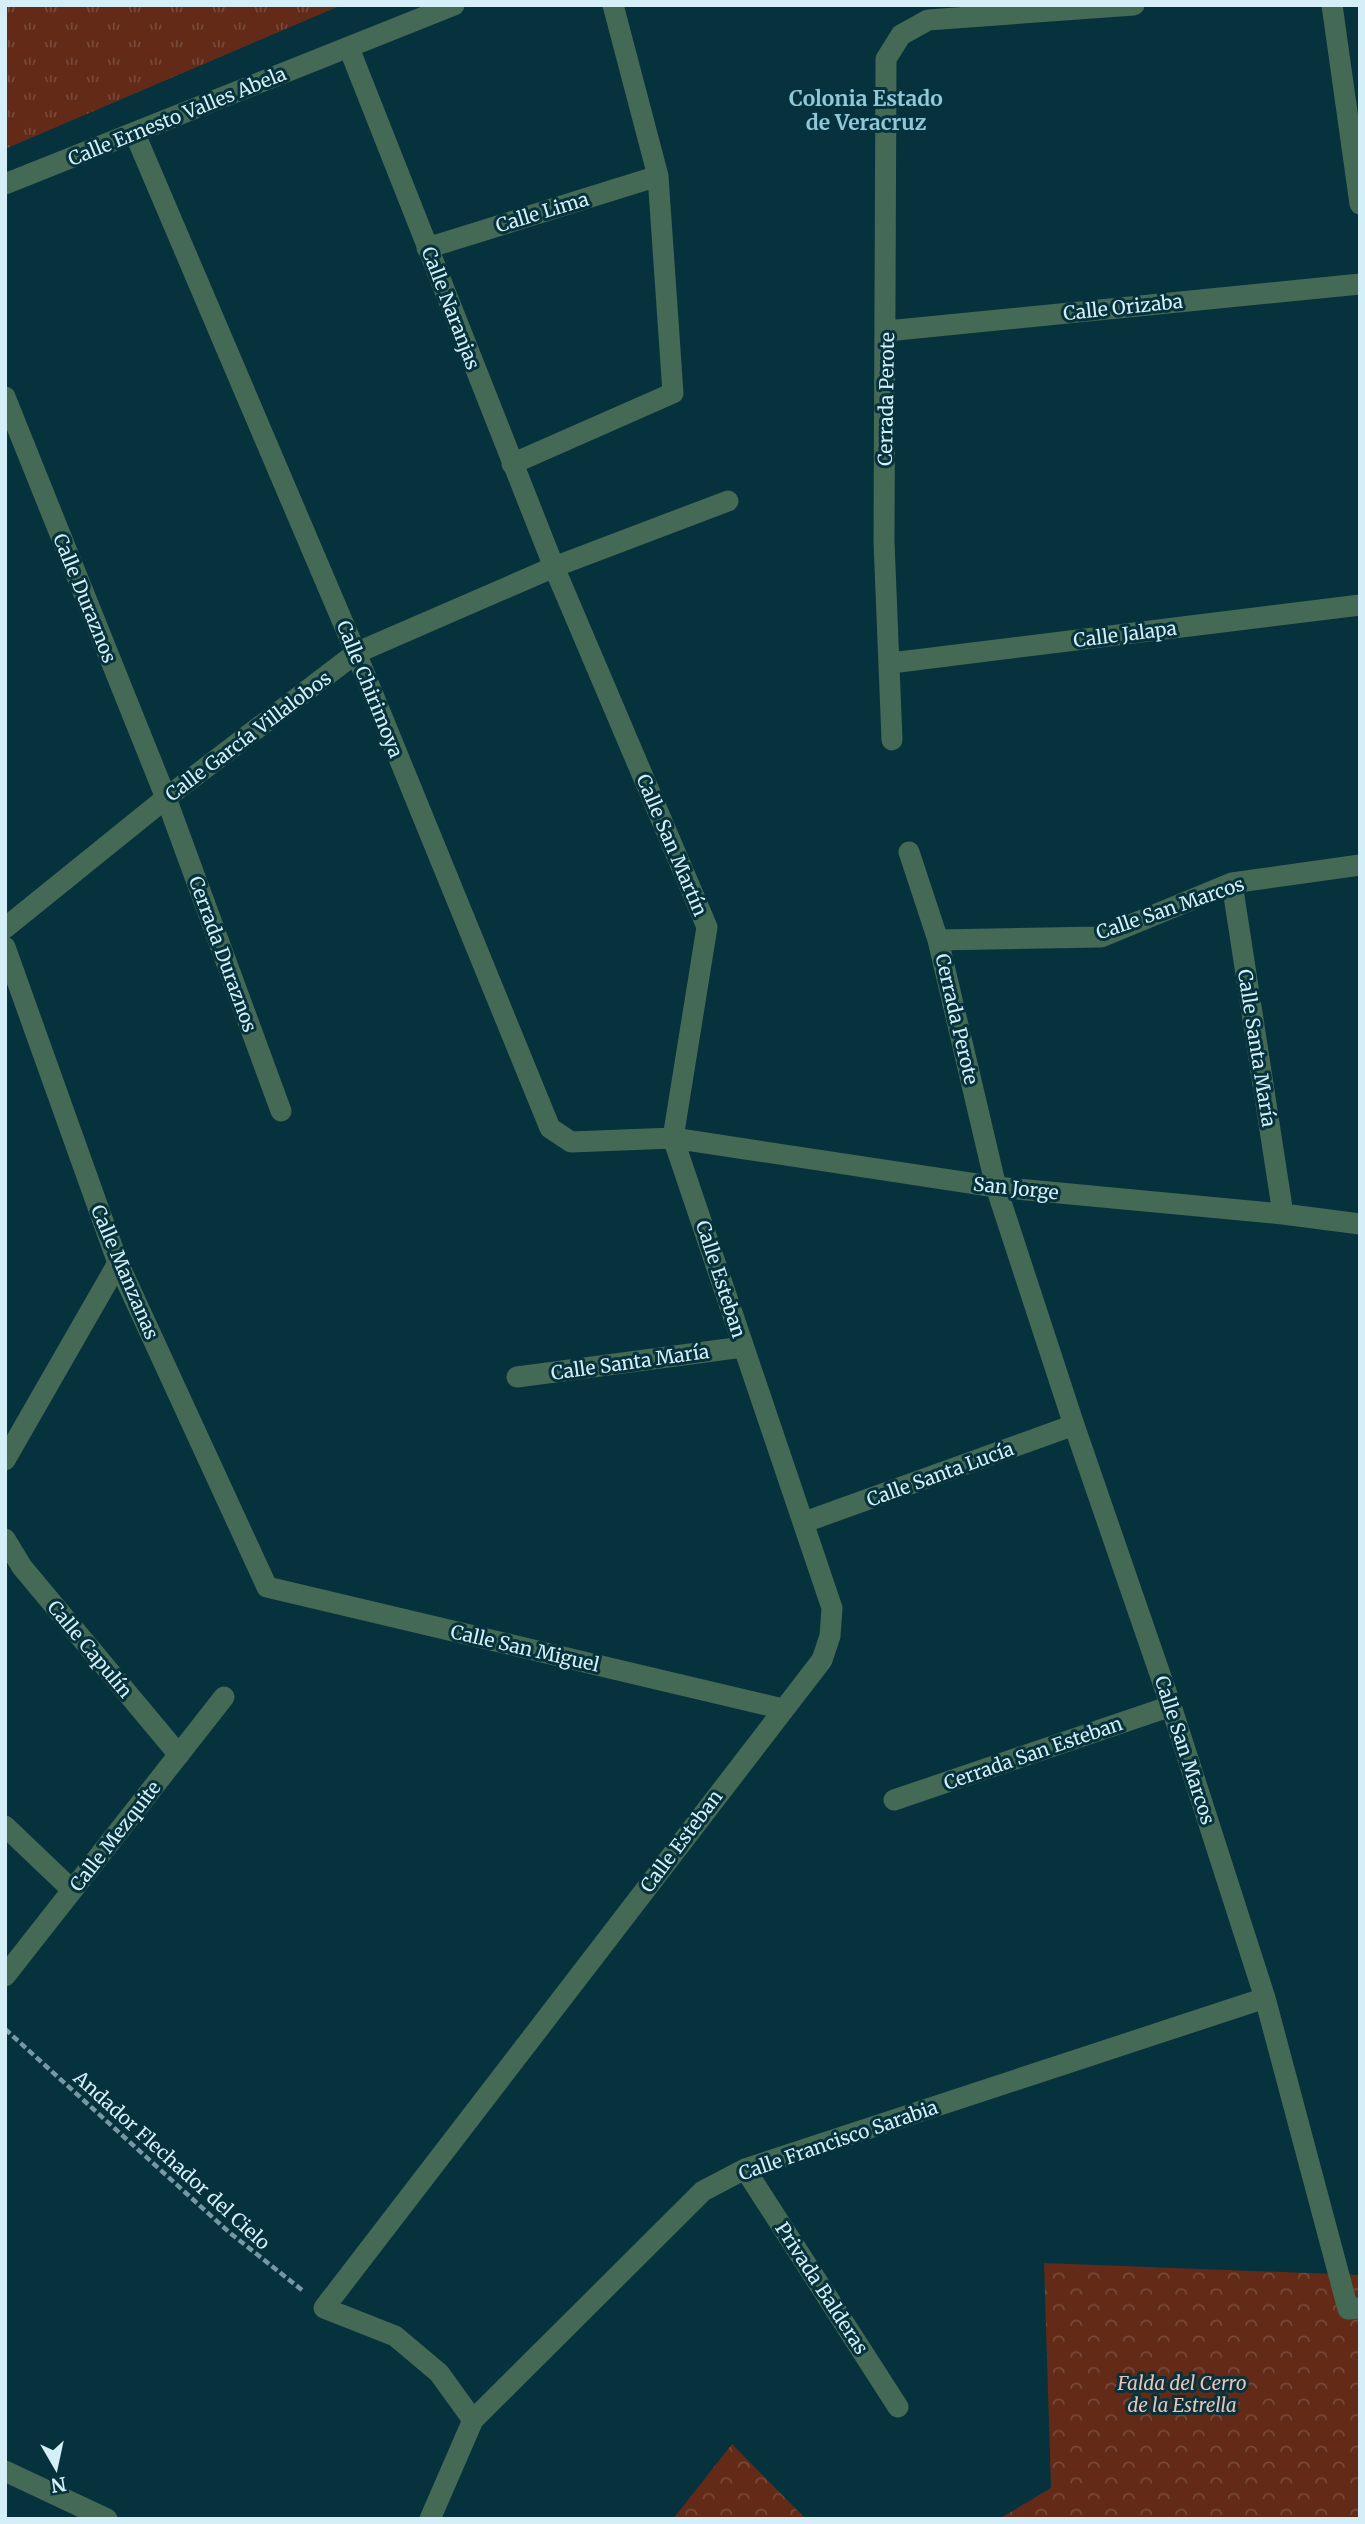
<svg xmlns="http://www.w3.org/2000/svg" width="1365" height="2524" viewBox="0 0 1365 2524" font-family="Merriweather,serif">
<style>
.grass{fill:url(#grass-tufts)}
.forest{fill:url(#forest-crowns)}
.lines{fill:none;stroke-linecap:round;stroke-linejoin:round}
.path{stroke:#7598a1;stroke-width:4.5;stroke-dasharray:7 3.5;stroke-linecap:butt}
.minor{stroke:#446954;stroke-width:21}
.labels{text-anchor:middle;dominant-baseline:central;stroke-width:6;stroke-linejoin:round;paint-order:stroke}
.street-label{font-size:19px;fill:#d4eff7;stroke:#05323c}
.park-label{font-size:19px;font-style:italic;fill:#f0c0b1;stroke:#05323c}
.neighbourhood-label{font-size:21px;font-weight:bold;fill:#91c8d8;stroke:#05323c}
</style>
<defs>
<pattern id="grass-tufts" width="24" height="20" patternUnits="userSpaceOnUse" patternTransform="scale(1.75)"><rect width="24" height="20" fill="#632a18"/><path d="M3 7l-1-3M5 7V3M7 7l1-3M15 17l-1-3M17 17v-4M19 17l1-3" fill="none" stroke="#78493a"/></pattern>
<pattern id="forest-crowns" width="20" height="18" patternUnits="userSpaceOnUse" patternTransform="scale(1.75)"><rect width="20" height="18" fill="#632a18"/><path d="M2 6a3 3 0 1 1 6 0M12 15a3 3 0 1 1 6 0" fill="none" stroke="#78493a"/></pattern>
</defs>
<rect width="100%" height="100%" fill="#05323c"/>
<path class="grass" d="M5,5H342L5,149Z"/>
<path class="forest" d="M1044,2263L1360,2275V2519H999L1051,2488Z
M732,2444L806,2519H673Z"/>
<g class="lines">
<path class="path" d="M5,2029L230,2233L302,2290"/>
<path class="minor" d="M1332,5L1360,204
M349,48L554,567L707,927L673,1138L832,1608L830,1636L822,1660L324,2308L395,2336L439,2373L473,2420
M135,134L356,653L550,1128L571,1142L673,1138L996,1187L1283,1214L1360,1224
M5,184L454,5
M427,248L658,176
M887,331L1360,284
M5,397L166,798L281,1111
M512,464L673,393L658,176L613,5
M891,663L1360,605
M892,740L884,542L886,59L901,35L928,20L1134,5
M909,852L938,940L996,1187L1074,1425L1171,1706L1265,1998L1348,2309L1360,2308
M1232,883L1283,1214
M5,928L166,798L356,653L554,567L728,501
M938,940L1101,937L1232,883L1360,865
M5,947L118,1263L267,1587L783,1709
M517,1377L743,1347
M5,1460L118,1263
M805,1522L1074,1425
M5,1539L22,1567L179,1755
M894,1800L1171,1706
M5,1826L72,1890
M5,1976L224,1697
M745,2169L898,2407
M5,2471L107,2519
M430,2519L473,2420L703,2191L745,2169L1265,1998"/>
</g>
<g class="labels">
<g class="street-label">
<text transform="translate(177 116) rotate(-22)">Calle Ernesto Valles Abela</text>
<text transform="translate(542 212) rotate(-17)">Calle Lima</text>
<text transform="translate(1123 307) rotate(-6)">Calle Orizaba</text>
<text transform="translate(451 308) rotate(69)">Calle Naranjas</text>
<text transform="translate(886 399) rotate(-89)">Cerrada Perote</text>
<text transform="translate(85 598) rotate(68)">Calle Duraznos</text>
<text transform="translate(1125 634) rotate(-7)">Calle Jalapa</text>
<text transform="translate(370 689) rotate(68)">Calle Chirimoya</text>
<text transform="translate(248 736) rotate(-37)">Calle García Villalobos</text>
<text transform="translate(672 845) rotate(67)">Calle San Martín</text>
<text transform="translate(1170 908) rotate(-19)">Calle San Marcos</text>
<text transform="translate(223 954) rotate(70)">Cerrada Duraznos</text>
<text transform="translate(957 1019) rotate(77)">Cerrada Perote</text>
<text transform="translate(1257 1048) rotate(81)">Calle Santa María</text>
<text transform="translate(1016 1188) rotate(6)">San Jorge</text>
<text transform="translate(125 1272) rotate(67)">Calle Manzanas</text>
<text transform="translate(721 1279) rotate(72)">Calle Esteban</text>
<text transform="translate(630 1362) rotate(-8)">Calle Santa María</text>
<text transform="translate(940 1474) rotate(-20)">Calle Santa Lucía</text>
<text transform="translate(525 1648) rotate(13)">Calle San Miguel</text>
<text transform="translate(90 1649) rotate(50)">Calle Capulín</text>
<text transform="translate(1185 1750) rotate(72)">Calle San Marcos</text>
<text transform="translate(1033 1753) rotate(-19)">Cerrada San Esteban</text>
<text transform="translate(115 1836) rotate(-52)">Calle Mezquite</text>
<text transform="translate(681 1841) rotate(-53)">Calle Esteban</text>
<text transform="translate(838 2140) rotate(-19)">Calle Francisco Sarabia</text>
<text transform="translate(172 2160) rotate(42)">Andador Flechador del Cielo</text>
<text transform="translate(822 2288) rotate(57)">Privada Balderas</text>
</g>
<g class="park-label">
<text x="1182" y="2383">Falda del Cerro<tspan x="1182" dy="22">de la Estrella</tspan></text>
</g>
<g class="neighbourhood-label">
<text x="866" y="98">Colonia Estado<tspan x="866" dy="24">de Veracruz</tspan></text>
</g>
</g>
<rect width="1365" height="2524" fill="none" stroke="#d4eff7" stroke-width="14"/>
<g transform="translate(56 2468) rotate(171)" stroke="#05323c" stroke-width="5" paint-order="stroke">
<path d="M0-5L12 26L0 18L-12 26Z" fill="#d4eff7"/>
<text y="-10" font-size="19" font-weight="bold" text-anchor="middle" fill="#d4eff7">N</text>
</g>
</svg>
